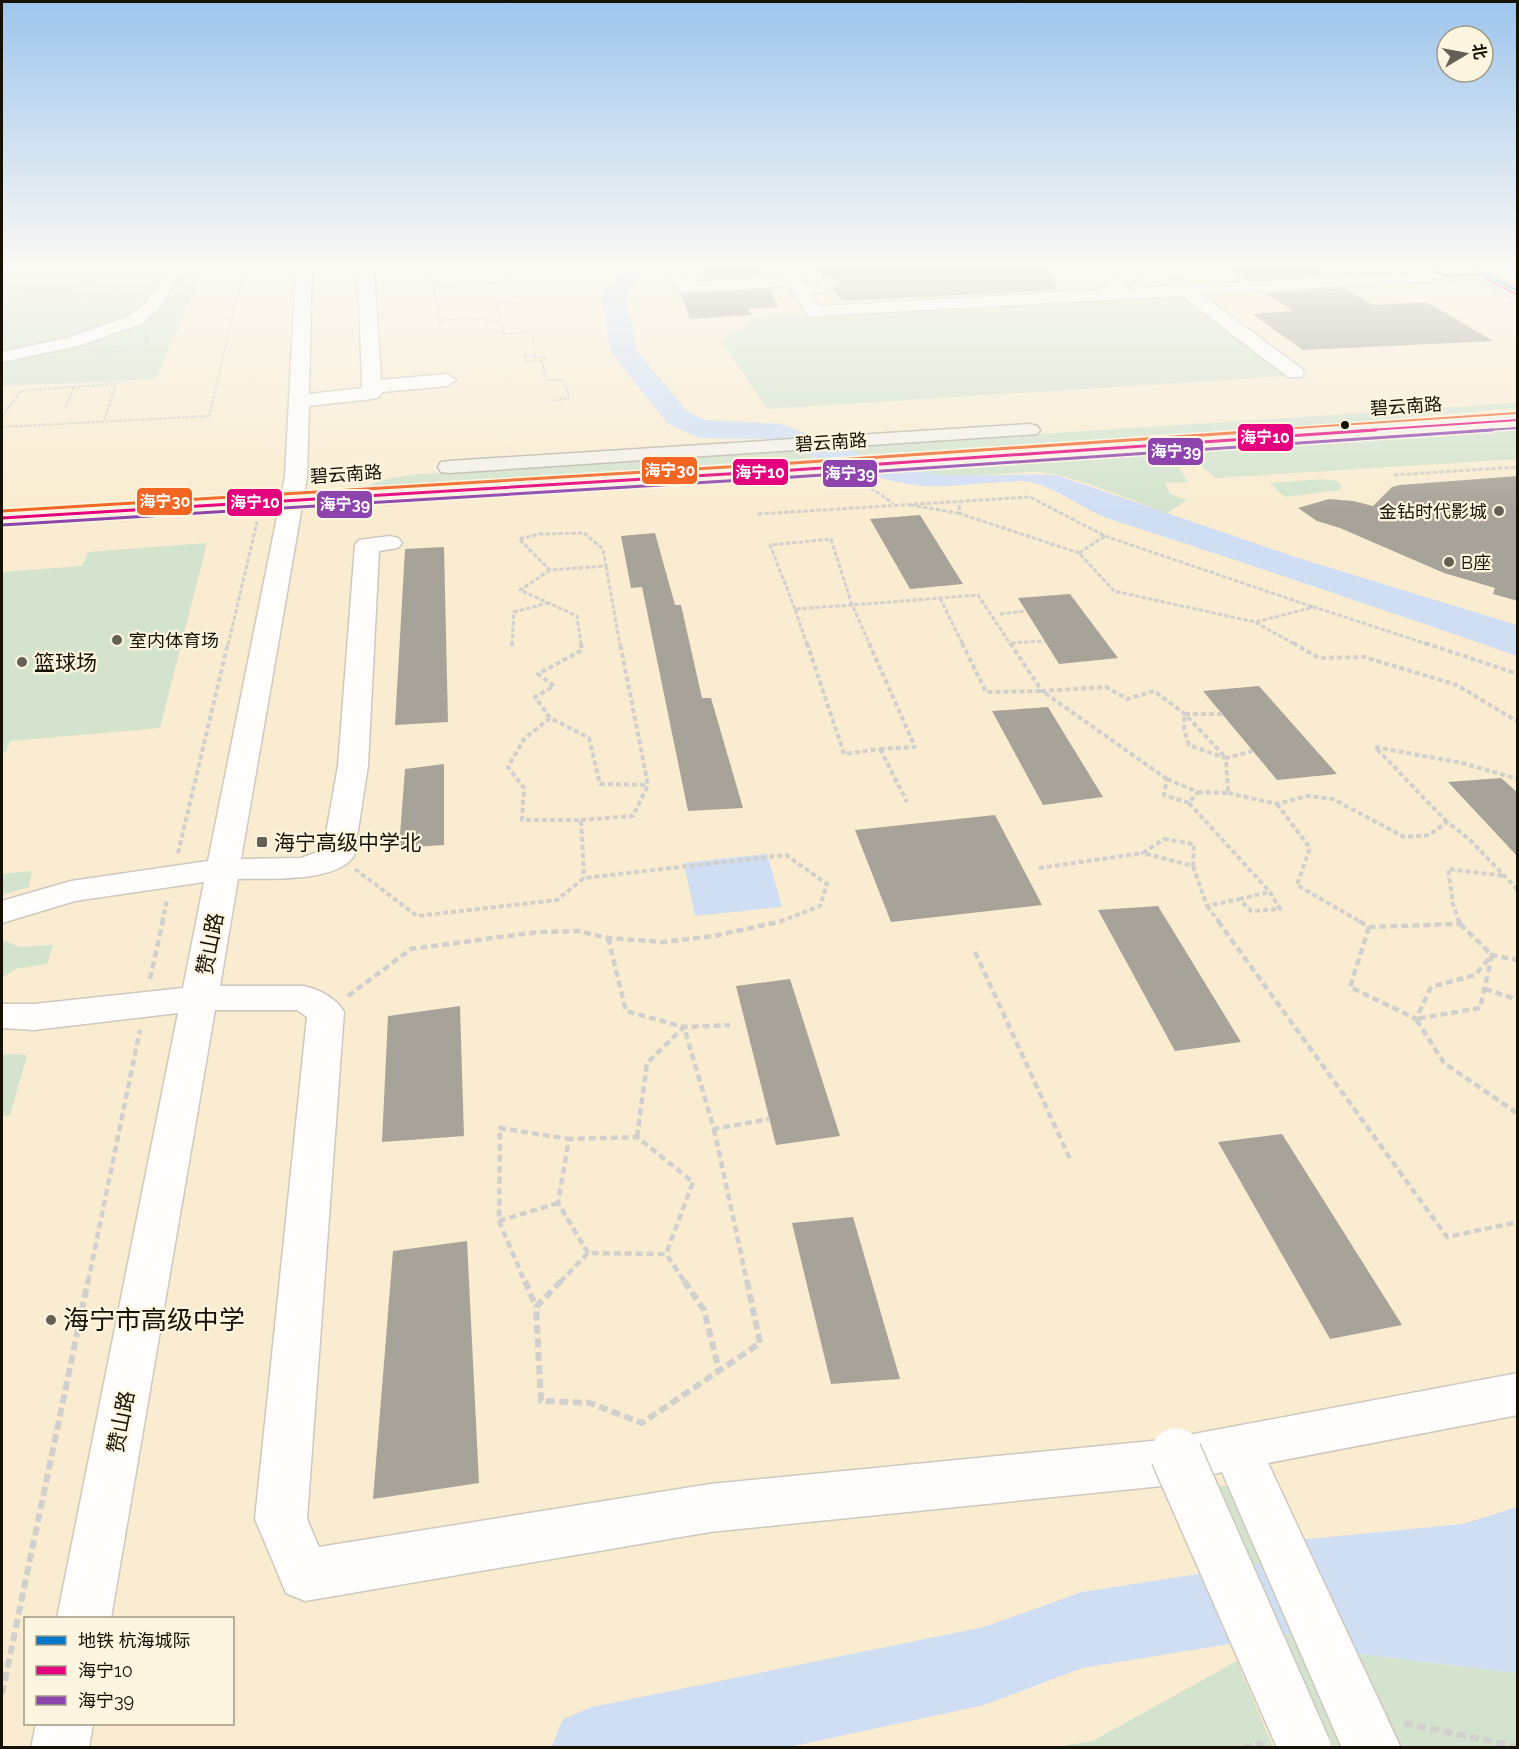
<svg xmlns="http://www.w3.org/2000/svg" width="1519" height="1749" viewBox="0 0 1519 1749" font-family="Raleway,'Noto Sans SC',sans-serif">
<style>
.built{fill:#f9ecd0;fill-rule:evenodd}
.green{fill:#d3e3cd}
.water{fill:#d0def4}
.lines{fill:none;stroke-linecap:round;stroke-linejoin:round}
.river{fill:#d0def4;fill-rule:evenodd}
.building{fill:#a8a398}
.minor-casing{stroke:#cec9be;stroke-width:3}
.major-casing{stroke:#bdb6a7;stroke-width:3}
.path-far4{stroke:#d2d0cc;stroke-width:2;stroke-dasharray:3 1.5;stroke-linecap:butt}
.path-far3{stroke:#d2d0cc;stroke-width:3;stroke-dasharray:4.5 2;stroke-linecap:butt}
.path-far2{stroke:#d2d0cc;stroke-width:4;stroke-dasharray:5 3;stroke-linecap:butt}
.path-far1{stroke:#d2d0cc;stroke-width:4.5;stroke-dasharray:7 4;stroke-linecap:butt}
.path{stroke:#d2d0cc;stroke-width:6;stroke-dasharray:9 4.5;stroke-linecap:butt}
.minor{fill:#fefdfb;fill-rule:evenodd}
.major{fill:#f4f0ea;fill-rule:evenodd}
.minor-bridge-casing{stroke:#cec9be;stroke-width:54;stroke-linecap:butt}
.minor-bridge{stroke:#fefdfb;stroke-width:51}
.bus-1-far1-casing{stroke:#fef5e0;stroke-width:4.5}
.bus-1-casing{stroke:#fef5e0;stroke-width:6}
.bus-2-far1-casing{stroke:#fef5e0;stroke-width:4.5}
.bus-2-casing{stroke:#fef5e0;stroke-width:6}
.bus-3-far1-casing{stroke:#fef5e0;stroke-width:4.5}
.bus-3-casing{stroke:#fef5e0;stroke-width:6}
.bus-1-far1{stroke:#e5007d;stroke-width:2}
.bus-1{stroke:#e5007d;stroke-width:3}
.bus-2-far1{stroke:#8e44ad;stroke-width:2}
.bus-2{stroke:#8e44ad;stroke-width:3}
.bus-3-far1{stroke:#f26522;stroke-width:2}
.bus-3{stroke:#f26522;stroke-width:3}
.metro-1-casing{stroke:#fef5e0;stroke-width:5}
.metro-1{stroke:#0077c8;stroke-width:3}
.bus-dot{fill:#161105;stroke:#fef5e0;stroke-width:2}
.poi-dot{fill:#656054;stroke:#fef5e0;stroke-width:2}
.labels{text-anchor:middle;dominant-baseline:central;stroke-width:4.5;stroke-linejoin:round;paint-order:stroke}
.far-street-label{font-size:18px;fill:#161105;stroke:#fef5e0}
.far-poi-label{font-size:18px;fill:#161105;stroke:#fef5e0;text-anchor:start}
.poi-label{font-size:21px;fill:#161105;stroke:#fef5e0;text-anchor:start}
.street-label{font-size:21px;fill:#161105;stroke:#fef5e0}
.near-poi-label{font-size:26px;fill:#161105;stroke:#fef5e0;text-anchor:start}
.line-badge{stroke:#fef5e0;stroke-width:2}
.badge-label{font-size:16px;text-anchor:middle;font-weight:bold;fill:#fff}
</style>
<rect width="100%" height="100%" fill="#f7f2e7"/>
<path class="built" d="M2,266H1517V1747L2,1748ZM26,1618H232V1724H26Z"/>
<path class="green" d="M2,266H204L156,379L2,386Z
M1180,293L1288,376L767,409L721,340L752,324L749,318Z
M1517,403V408L1290,427L368,487L378,481L408,475Z
M1517,429V459L1216,478L1192,459L1186,449Z
M1159,450L1180,469L1188,482L1165,483L1170,494L1187,500L1167,513C1133,501 1068,472 1035,472C1009,472 930,483 913,467Z
M1323,479L1337,481L1341,485L1340,490L1285,497L1270,483Z
M207,543L160,728L10,741L5,753H2V572L82,566L88,552Z
M32,871L29,887L2,895V874Z
M2,940L20,947L53,945L47,964L15,969L2,978Z
M2,1054L27,1055L10,1115L2,1116Z
M1226,1485L1343,1747H1323L1210,1488Z
M1351,1653L1517,1673V1747H1399Z
M1237,1661L1273,1747H1055L1093,1741Z"/>
<path class="water" d="M913,467C930,482 1028,471 1059,476L1295,557L1517,625V656C1383,609 1248,564 1113,520C1084,511 1060,489 1031,482C1021,480 1009,482 999,482C961,484 907,495 875,470Z
M767,854L782,907L695,916L684,863Z
M1517,1507V1673L1351,1653L1298,1540L1463,1524Z"/>
<g class="lines">
<path class="river" d="M626,266H649L625,297L637,351L687,411L705,420L781,424L870,458L922,470L926,476L922,482L911,485L850,471L767,439L699,438L667,423L611,352L601,296Z
M1340,1552L1367,1563L1378,1589L1367,1615L1340,1626L1082,1668L984,1705L785,1748H551L563,1719L592,1707L984,1627L1082,1592Z"/>
</g>
<path class="building" d="M699,266H756L762,276L705,279Z
M845,266H1051L1057,290L843,301L832,289L837,285V281L829,276L824,277L818,269Z
M1224,266H1308L1323,275L1245,280Z
M1345,288L1373,305L1427,302L1493,341L1303,350L1252,314L1293,311L1265,293Z
M769,289L779,307L748,309L752,315L690,319L680,293Z
M1518,476V601L1493,594L1495,588L1444,573L1340,528L1317,521L1298,508L1329,499L1353,501L1373,506L1392,487L1400,485Z
M920,515L963,584L910,589L870,519Z
M655,533L675,605H681L702,698H711L743,808L688,811L642,587L631,588L621,536Z
M444,547L448,722L395,725L405,549Z
M1070,594L1118,658L1059,664L1018,598Z
M1259,686L1337,774L1277,780L1203,691Z
M1048,707L1103,797L1043,805L992,711Z
M444,764V845L399,848L405,769Z
M1501,778L1518,793V857L1448,782Z
M995,815L1042,905L891,922L855,830Z
M1158,906L1241,1042L1175,1051L1098,910Z
M790,979L840,1136L776,1145L736,986Z
M460,1006L464,1136L382,1142L388,1016Z
M1282,1134L1402,1325L1330,1339L1218,1142Z
M853,1217L900,1379L831,1384L792,1223Z
M467,1241L479,1483L373,1499L393,1251Z"/>
<g class="lines">
<defs>
<path id="minor" d="M179,266H197L174,283L158,310L141,324L78,346L2,362V352L67,338L129,316L146,303L162,277Z
M296,266H312L309,394L362,388L358,266H374L381,380L447,374L456,380L447,386L382,392L379,397L372,399L309,406L307,477L241,859L301,858L323,850L338,766L355,545L359,540L390,536L398,538L402,543L398,548L379,551L368,766L354,856C336,883 268,878 238,879L220,986H304C320,990 336,998 344,1012L307,1519L319,1547L710,1484L1162,1440L1518,1373V1415L1268,1463L1401,1748H1342L1222,1472L1162,1486L710,1532L305,1601L286,1593L255,1519L307,1017L297,1010H215L111,1618H57L178,1013L34,1030L2,1028V1004H34L183,988L204,882L75,901L2,923V901L71,881L208,861L285,477Z
M665,266H681L688,282L783,277L776,266H792L804,284L816,283L828,278L836,283L825,291L810,293L819,306L1099,290L1127,271L1128,266H1144L1140,276L1122,289L1170,286L1171,281L1177,279L1189,285L1478,269L1486,274L1478,279L1201,294L1302,369L1304,373L1302,377H1288L1182,296L814,316L808,315L789,286L682,292L674,287Z
M36,1724H93L89,1748H31Z"/>
<path id="major" d="M1454,266H1474L1518,288V300Z
M1518,414V426L793,476L2,525V511L793,464Z
M1030,424L1037,426L1040,430L1037,434L449,473L441,472L438,467L441,462L449,461Z"/>
</defs>
<use href="#minor" class="minor-casing"/>
<use href="#major" class="major-casing"/>
<path class="path-far4" d="M430,266L440,328
M1044,266L1057,280
M84,281L113,285
M434,286L511,282V266
M2,298L22,291L69,289L86,279L123,266
M92,304L114,295L118,287L112,282L113,279L141,266
M2,316H22L43,309L92,304L87,313L90,317
M439,321L486,318L487,321H500L497,304L517,303
M500,321L504,334L533,332L535,355
M2,322L15,318
M98,355L126,350L149,340L145,334
M524,355L546,358L542,361H527Z
M542,361L546,380H562L570,398L551,401
M74,387L116,384L104,421
M2,416L21,391L74,387L65,408
M2,427L209,416L245,266"/>
<path class="path-far3" d="M1394,475L1518,467
M865,484L893,503
M910,505L958,513L961,500
M958,513L1079,553
M758,514L1030,497L1105,536L1079,553L1114,591L1255,622L1296,645
M584,533L603,549L606,566L550,570L519,539L540,534Z
M1105,536L1313,607
M606,566L620,645
M550,570L520,590L577,616L581,645
M940,598L963,645
M795,609L770,545L831,539L852,605L978,595L1011,645
M1000,614L1026,611
M1256,622L1314,607L1430,645
M1011,643L1045,641
M228,645L257,522
M512,645L514,612L547,603
M807,645L795,609L852,605L870,645"/>
<path class="path-far2" d="M581,643L582,650L538,674L554,686L535,697L550,718L589,738L600,784L648,785
M807,643L844,754L880,749
M869,643L915,747L880,749
M962,643L986,692L1042,691
M1010,643L1042,691
M1293,643L1319,658L1364,657L1457,685L1518,722
M1425,643L1518,674
M512,646V643
M1222,714H1185L1184,729L1189,745L1225,758
M550,718L524,739L508,767L524,788L522,820H581L584,878
M880,749L907,802
M1167,779L1042,691L1106,687L1127,699L1154,691L1185,714L1226,758
M1167,779L1198,792L1189,803L1164,795Z
M1198,792L1228,793L1226,758L1252,751
M1228,793L1277,804L1307,796L1333,799L1404,837L1429,835L1447,822L1468,838L1518,890
M1189,803L1270,892L1280,909L1251,911L1239,899L1207,906L1193,866
M1277,804L1310,848L1297,885L1361,922
M581,820L633,816L648,785L620,643
M1447,822L1375,747L1462,763L1518,779
M1164,839L1194,844L1193,866L1143,853Z
M178,853L228,643
M1039,868L1143,853
M355,869L417,916L557,900L584,878L786,855L827,884L820,906L779,922
M1239,899L1270,892
M1207,906L1219,922
M162,922L167,901
M1459,922L1453,904L1448,869L1505,876"/>
<path class="path-far1" d="M1218,921L1447,1237L1518,1222
M1359,921L1369,927L1460,924L1459,921
M1460,924L1492,955L1480,1008L1416,1019L1444,1063L1514,1111L1518,1118
M1369,927L1350,987L1416,1019L1431,987L1475,975L1492,955L1518,960
M608,938L626,1011L684,1027L730,1025
M975,952L1070,1159
M150,979L163,921
M1485,989L1518,1000
M348,996L411,949L538,932L578,931L608,938L663,942L714,936L782,921
M714,1129L747,1282
M637,1137L647,1063L684,1027L714,1129L769,1119
M558,1203L499,1221L500,1128L569,1139
M499,1221L525,1282
M588,1253L558,1203L569,1139L637,1137L693,1182L666,1254
M88,1282L140,1030
M560,1282L588,1253L666,1254L685,1282"/>
<path class="path" d="M525,1281L536,1307
M561,1281L536,1307L541,1401L590,1403L642,1423L760,1343L747,1281
M684,1281L704,1310L719,1370
M2,1694L88,1281
M1404,1723L1518,1747
M1243,1748L1263,1743"/>
<use href="#minor" class="minor"/>
<use href="#major" class="major"/>
<defs>
<path id="minor-bridge" d="M1176,1454L1305,1748"/>
</defs>
<use href="#minor-bridge" class="minor-bridge-casing"/>
<use href="#minor-bridge" class="minor-bridge"/>
<defs>
<path id="bus-1-far1" d="M1427,266L1445,276L1478,274L1518,295
M1355,431L1518,420"/>
<path id="bus-1" d="M2,518L793,470L1376,430"/>
<path id="bus-2-far1" d="M1470,431L1518,428"/>
<path id="bus-2" d="M2,525L793,477L1492,430"/>
<path id="bus-3-far1" d="M1253,431L1517,413"/>
<path id="bus-3" d="M2,511L793,463L1274,430"/>
</defs>
<use href="#bus-1-far1" class="bus-1-far1-casing"/>
<use href="#bus-1" class="bus-1-casing"/>
<use href="#bus-2-far1" class="bus-2-far1-casing"/>
<use href="#bus-2" class="bus-2-casing"/>
<use href="#bus-3-far1" class="bus-3-far1-casing"/>
<use href="#bus-3" class="bus-3-casing"/>
<use href="#bus-1-far1" class="bus-1-far1"/>
<use href="#bus-1" class="bus-1"/>
<use href="#bus-2-far1" class="bus-2-far1"/>
<use href="#bus-2" class="bus-2"/>
<use href="#bus-3-far1" class="bus-3-far1"/>
<use href="#bus-3" class="bus-3"/>
<defs>
<path id="metro-1" d="M1470,266L1518,291"/>
</defs>
<use href="#metro-1" class="metro-1-casing"/>
<use href="#metro-1" class="metro-1"/>
</g>
<linearGradient id="sky" x2="0" y2="1"><stop stop-color="#9ec5ed"/><stop offset="0.52" stop-color="#fbf9f4"/><stop offset="1" stop-color="#fbf9f4" stop-opacity="0"/></linearGradient>
<rect width="1519" height="511" fill="url(#sky)"/>
<circle class="bus-dot" cx="1345" cy="425" r="5"/>
<g class="poi-dot">
<circle cx="1499" cy="511" r="6"/>
<circle cx="1449" cy="562" r="6"/>
<circle cx="117" cy="640" r="6"/>
<circle cx="22" cy="662" r="6"/>
<rect x="256" y="836" width="12" height="12" rx="3"/>
<circle cx="51" cy="1320" r="6"/>
</g>
<g class="labels">
<g class="far-street-label">
<text transform="translate(1406 406) rotate(-4)">碧云南路</text>
<text transform="translate(831 442) rotate(-4)">碧云南路</text>
<text transform="translate(346 474) rotate(-4)">碧云南路</text>
</g>
<g class="far-poi-label">
<text x="1487" y="511" text-anchor="end">金钻时代影城</text>
<text x="1461" y="562">B座</text>
<text x="129" y="640">室内体育场</text>
</g>
<g class="poi-label">
<text x="34" y="662">篮球场</text>
<text x="274" y="842">海宁高级中学北</text>
</g>
<g class="street-label">
<text transform="translate(210 944) rotate(-79)">赞山路</text>
<text transform="translate(121 1422) rotate(-79)">赞山路</text>
</g>
<g class="near-poi-label">
<text x="63" y="1320">海宁市高级中学</text>
</g>
</g>
<g class="line-badge">
<rect x="1237" y="423" width="57" height="29" rx="6" fill="#e5007d"/>
<rect x="1147" y="437" width="57" height="29" rx="6" fill="#8e44ad"/>
<rect x="641" y="456" width="57" height="29" rx="6" fill="#f26522"/>
<rect x="732" y="458" width="57" height="28" rx="6" fill="#e5007d"/>
<rect x="822" y="459" width="56" height="29" rx="6" fill="#8e44ad"/>
<rect x="136" y="487" width="57" height="29" rx="6" fill="#f26522"/>
<rect x="226" y="488" width="57" height="29" rx="6" fill="#e5007d"/>
<rect x="316" y="490" width="57" height="29" rx="6" fill="#8e44ad"/>
</g>
<g class="badge-label">
<text x="1265" y="443">海宁10</text>
<text x="1176" y="457">海宁39</text>
<text x="670" y="476">海宁30</text>
<text x="760" y="478">海宁10</text>
<text x="850" y="479">海宁39</text>
<text x="165" y="507">海宁30</text>
<text x="255" y="508">海宁10</text>
<text x="345" y="510">海宁39</text>
</g>
<rect width="1519" height="1749" fill="none" stroke="#161105" stroke-width="6"/>
<rect x="24" y="1617" width="210" height="108" fill="#fef5e0" stroke="#a19a88" stroke-width="1.5"/>
<rect x="36" y="1636" width="30" height="9" fill="#0077c8" stroke="#a19a88" stroke-width="1.5"/>
<text x="78" y="1647" font-size="18" fill="#161105">地铁 杭海城际</text>
<rect x="36" y="1666" width="30" height="9" fill="#e5007d" stroke="#a19a88" stroke-width="1.5"/>
<text x="78" y="1677" font-size="18" fill="#161105">海宁10</text>
<rect x="36" y="1696" width="30" height="9" fill="#8e44ad" stroke="#a19a88" stroke-width="1.5"/>
<text x="78" y="1707" font-size="18" fill="#161105">海宁39</text>
<g transform="translate(1465 54) rotate(80)"><circle r="28" fill="#fef5e0" stroke="#a19a88" stroke-width="1.5"/>
<path d="M0-4.5L10 22L0 15L-10 22Z" fill="#656054"/>
<text y="-9" font-size="16" font-weight="bold" text-anchor="middle" fill="#161105">北</text>
</g>
</svg>
